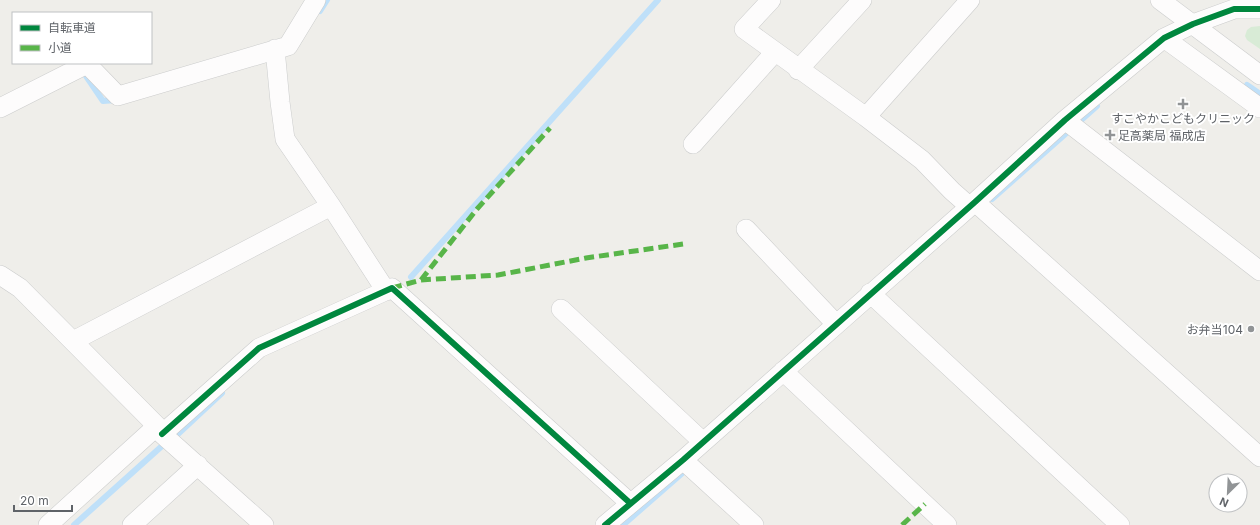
<svg xmlns="http://www.w3.org/2000/svg" width="1260" height="525" viewBox="0 0 1260 525" font-family="Inter,'Noto Sans JP',sans-serif">
<style>
.green{fill:#d8ebd6}
.lines{fill:none;stroke-linecap:round;stroke-linejoin:round}
.stream{stroke:#bfe0f9;stroke-width:6}
.minor-casing{stroke:#cbcccc;stroke-width:20}
.minor{stroke:#fdfcfc;stroke-width:19}
.quiet{stroke:#58b549;stroke-width:5;stroke-dasharray:10 5;stroke-linecap:butt}
.cycleway-casing{stroke:#fff;stroke-width:8}
.cycleway{stroke:#00873e;stroke-width:6}
.poi-dot{fill:#919496;stroke:#fff;stroke-width:1.5}
.labels{text-anchor:middle;dominant-baseline:central;stroke-width:4;stroke-linejoin:round;paint-order:stroke}
.poi-label{font-size:12px;fill:#5f6368;stroke:#fff}
</style>
<rect width="100%" height="100%" fill="#efeeea"/>
<path class="green" d="M1260,26V49L1247,40L1245,36L1247,30L1251,27Z"/>
<g class="lines">
<path class="stream" d="M320,11L327,0
M82,73H84L103,101L116,100
M1247,85L1260,94
M992,199L1097,106
M411,277L658,0
M178,434L222,393
M74,525L162,446
M623,525L687,469"/>
<defs>
<path id="minor" d="M771,0L744,29L866,117L922,160L952,191L969,206
M1160,0L1260,75
M1164,38L1260,108
M275,49L280,102L285,139L331,206L386,291
M798,70L862,0
M0,108L87,64L118,96L288,46L316,0
M866,117L970,0
M1065,120L1260,271
M693,144L775,52
M975,202L1260,457
M746,229L836,324
M0,275L20,288L157,426L162,434L264,525
M870,293L1120,525
M561,309L703,442
M73,341L331,206
M783,371L947,525
M162,434L259,348L392,288L630,503
M683,460L754,525
M48,525L157,426
M132,525L198,465
M605,525L683,460L975,202L1065,120L1164,38L1193,24L1234,9H1260"/>
</defs>
<use href="#minor" class="minor-casing"/>
<use href="#minor" class="minor"/>
<path class="quiet" d="M421,280L477,209L550,128
M392,288L421,280L498,275L586,258L683,244
M902,525L925,504"/>
<defs>
<path id="cycleway" d="M162,434L259,348L392,288L630,503
M605,525L683,460L975,202L1065,120L1164,38L1193,24L1234,9H1260"/>
</defs>
<use href="#cycleway" class="cycleway-casing"/>
<use href="#cycleway" class="cycleway"/>
</g>
<g class="poi-dot">
<path d="M1181 98h4v4h4v4h-4v4h-4v-4h-4v-4h4z"/>
<path d="M1108 129h4v4h4v4h-4v4h-4v-4h-4v-4h4z"/>
<circle cx="1251" cy="329" r="4"/>
</g>
<g class="labels">
<g class="poi-label">
<text x="1183" y="118">すこやかこどもクリニック</text>
<text x="1118" y="135" text-anchor="start">足高薬局 福成店</text>
<text x="1243" y="329" text-anchor="end">お弁当104</text>
</g>
</g>
<rect x="12" y="12" width="140" height="52" fill="#ffffff" stroke="#bfc1c3"/>
<rect x="20" y="25" width="20" height="6" fill="#00873e" stroke="#bfc1c3"/>
<text x="48" y="32" font-size="12" fill="#5f6368">自転車道</text>
<rect x="20" y="45" width="20" height="6" fill="#58b549" stroke="#bfc1c3"/>
<text x="48" y="52" font-size="12" fill="#5f6368">小道</text>
<g transform="translate(1228 493) rotate(204)"><circle r="19" fill="#ffffff" stroke="#bfc1c3"/>
<path d="M0-3L7 15L0 10L-7 15Z" fill="#919496"/>
<text y="-6" font-size="11" font-weight="bold" text-anchor="middle" fill="#5f6368">N</text>
</g>
<path d="M14 505v6h58v-6" fill="none" stroke="#5f6368" stroke-width="2"/>
<text x="20" y="505" font-size="12" fill="#5f6368" stroke="#ffffff" stroke-width="3" paint-order="stroke">20 m</text>
</svg>
